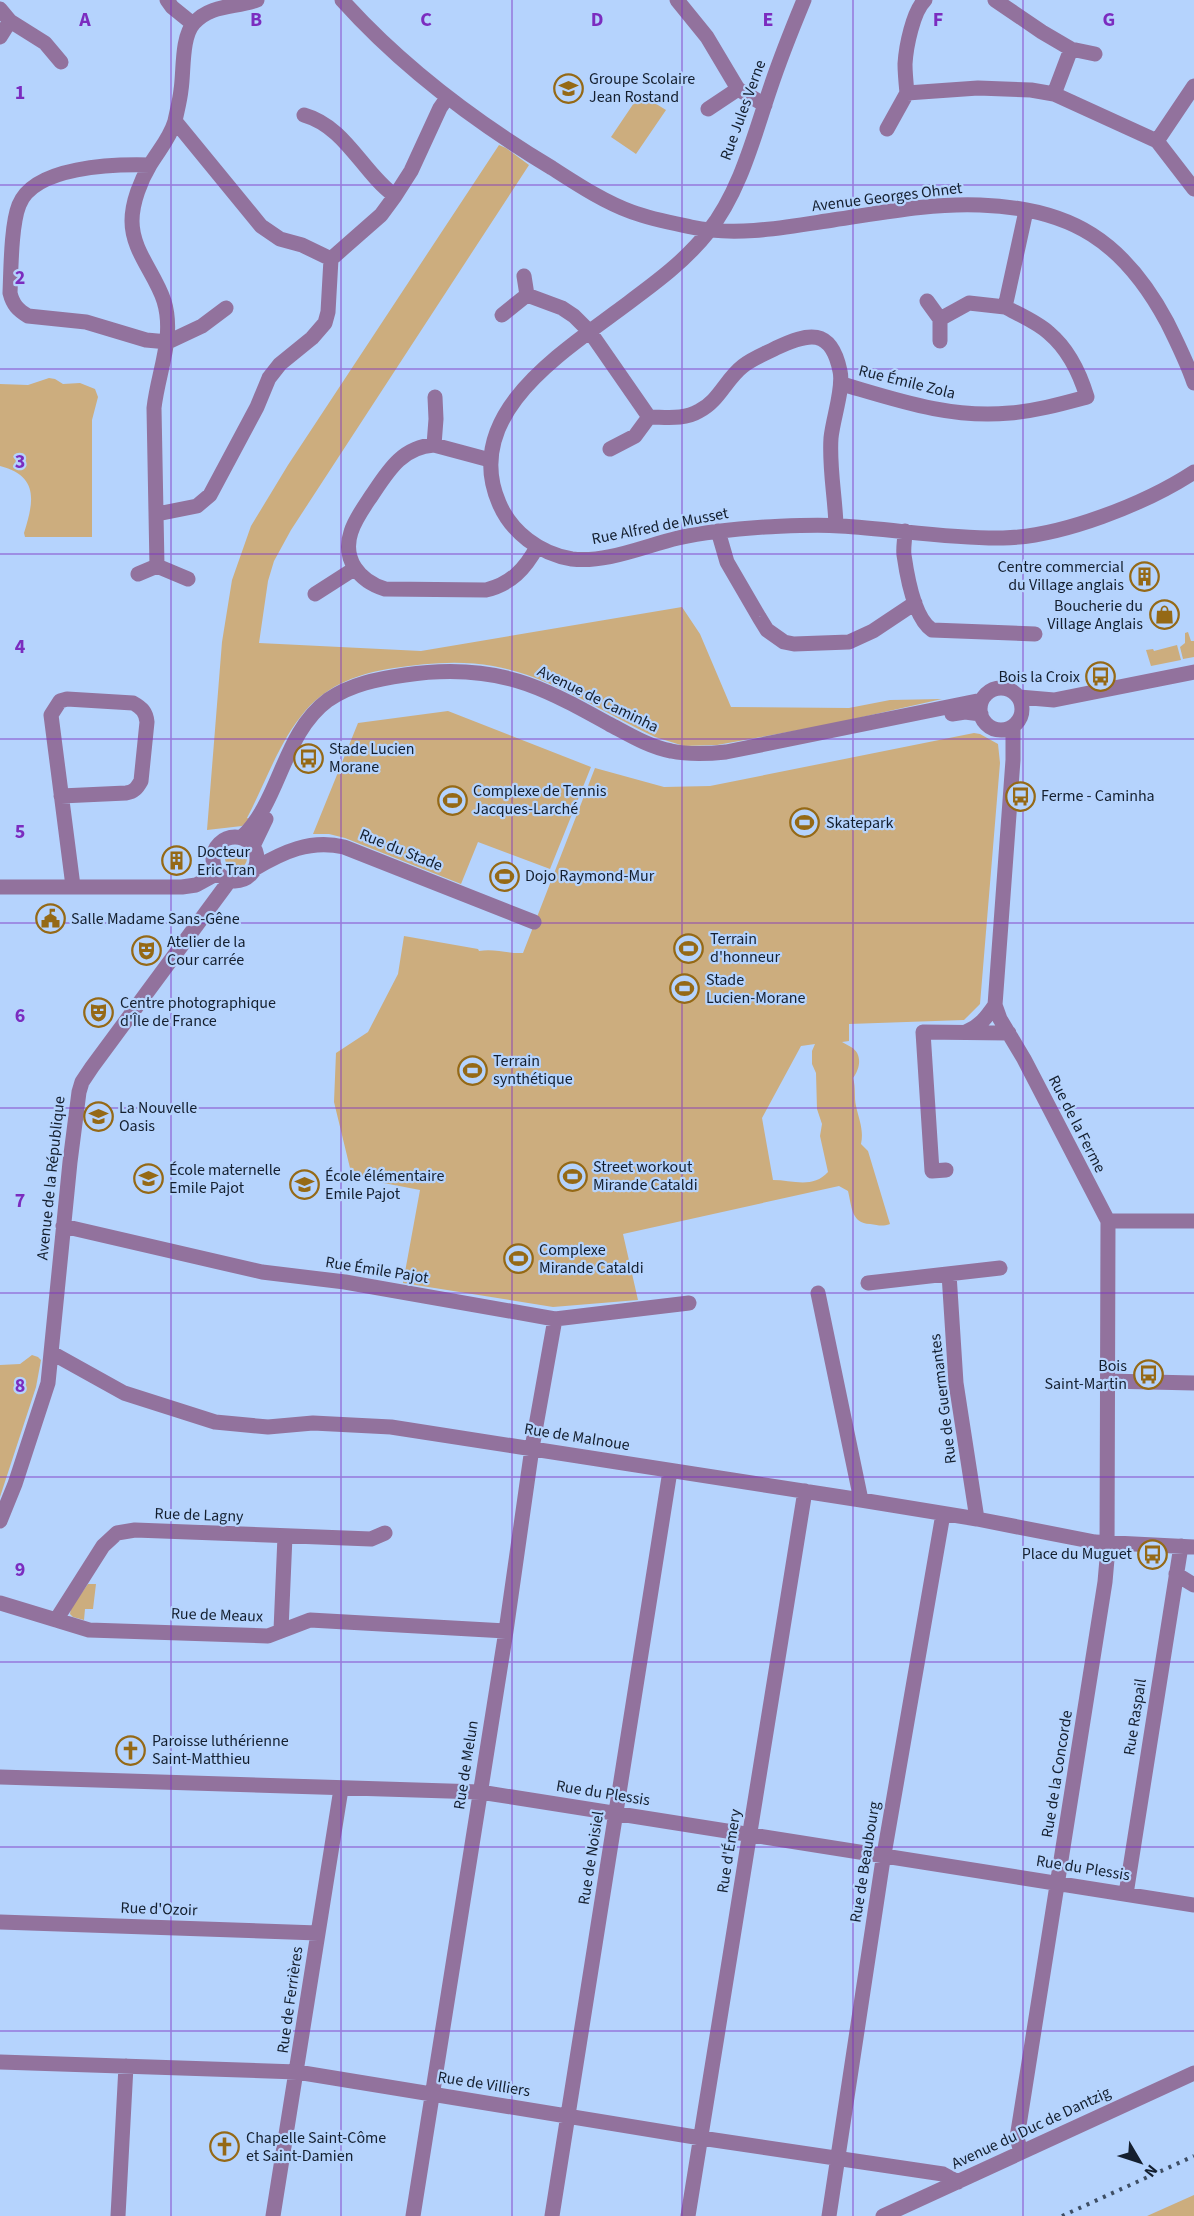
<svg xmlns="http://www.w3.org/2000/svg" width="1194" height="2216" viewBox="0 0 1194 2216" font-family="'Source Sans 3',sans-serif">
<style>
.green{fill:#ccad7e;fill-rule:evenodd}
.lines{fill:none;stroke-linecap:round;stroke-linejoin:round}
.minor{stroke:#92729d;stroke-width:15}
.rail{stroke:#3e4e64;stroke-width:4;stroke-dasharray:3 6;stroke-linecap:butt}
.grid{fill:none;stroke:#7b2cbf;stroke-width:1.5;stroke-opacity:0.55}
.labels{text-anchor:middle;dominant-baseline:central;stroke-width:4.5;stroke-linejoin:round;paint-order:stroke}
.poi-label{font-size:16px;fill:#141f2f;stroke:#b5d3fd;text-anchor:start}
.street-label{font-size:16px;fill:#141f2f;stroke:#b5d3fd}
.grid-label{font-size:20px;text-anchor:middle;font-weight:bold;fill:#7b2cbf;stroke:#b5d3fd;stroke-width:4.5;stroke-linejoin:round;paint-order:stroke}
</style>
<rect width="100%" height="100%" fill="#b5d3fd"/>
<path class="green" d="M640,94L666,110L636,154L611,137Z
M499,145L506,148L529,165L291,530L274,561L268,581L259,643L421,651L682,607L700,634L731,707L849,708L890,700L942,699L827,725L717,745L684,746L655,737C601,712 552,677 493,666C461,660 426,663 394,668C360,673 329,684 306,710C279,741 266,782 247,818L250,819L242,826L207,830L222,642L232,580L251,526L288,465Z
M49,378L55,379L63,384L80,383L95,389L98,397L92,420V537H25L24,533C34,501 39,476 0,466V384L28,385Z
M1188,632L1191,641H1194V657L1183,659L1180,647L1185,643V633Z
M1177,645L1181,660L1151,666L1146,650L1153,649L1154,651Z
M448,711L591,767L550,869L478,842L461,884L345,838L329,834H313L358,723Z
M974,733L980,734L998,744L1000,763L980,1004L964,1020L849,1024V1041L842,1042C845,1044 848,1045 851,1047C863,1054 860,1069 853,1078C856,1088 854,1097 856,1106C859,1120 864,1130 861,1144L868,1151L890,1224C882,1227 878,1225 870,1224C851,1223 852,1207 848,1191L839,1186L623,1234L638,1300L553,1307L403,1283L420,1190L368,1180L350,1168L334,1102L336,1053L368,1032L398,974L404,936L478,949L479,951C494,948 508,954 523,953L595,768L664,787L710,786ZM815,1044L812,1051V1064L816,1073L817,1109L822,1124L820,1136L828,1172C813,1189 792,1180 773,1180L762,1118L801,1046Z
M225 858a11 11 0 1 1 22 0a11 11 0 1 1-22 0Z
M32,1355L38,1357L41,1360L36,1387L0,1497V1365L20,1364Z
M88,1584H96L93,1609H85L84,1620L73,1617L70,1614L71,1608Z
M1194,2195V2216H1147Z"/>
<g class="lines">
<path class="minor" d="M167,0L172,7L193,24
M342,0C403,68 474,121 552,168C577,184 604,202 632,212C651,219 672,223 691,227C737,237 787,227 833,220C881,213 931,203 980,205C1072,208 1124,242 1167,322C1177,342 1187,362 1194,383
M677,0L707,37L738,89L765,105
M804,0C792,29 780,59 770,89C754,136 740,192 708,232C683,264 648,288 616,312C557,356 462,417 499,503C511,532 540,554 572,559C607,563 644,546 678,538C706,532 736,529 765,527C790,526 815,524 840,526C894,529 949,539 1003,538C1061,537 1145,504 1194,472
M995,0L1042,32L1071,49L1054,94
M0,9L10,21L45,43L61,62
M0,37L10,21
M1071,49L1095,54
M907,93C906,83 905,73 905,64C906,47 913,11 925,0
M708,109L738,89
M304,115C346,127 362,172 395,196
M175,121L261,226L280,239L302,245L331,259
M887,129L907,93L978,88L1031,90L1054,94L1157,141L1194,86
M1157,141L1194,189
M150,165C114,164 34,166 19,205C11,225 11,270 10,293C13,305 18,310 28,316L86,322L146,340L168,342L202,326L226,308
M527,295L562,308L574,316L590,332L649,417
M927,301L940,319V341
M502,315L527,295L524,276
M940,319L969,303L1005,307
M842,384C897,400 951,419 1010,413C1036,411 1061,404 1087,397C1080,374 1068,349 1049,333C1037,322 1020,315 1005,307L1026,211
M434,445L436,419L435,397
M610,449L635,436L649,417C666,417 684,420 699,411C719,401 726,379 743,366C753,358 765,354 776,348C808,333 831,327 840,371C844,388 833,418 831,438C829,467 835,496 836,525
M490,460L434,445C402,447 388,471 372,495C364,507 355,519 351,532C342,559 359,581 385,589L486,590C511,584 525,569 537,547
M157,514L197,506L210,495L257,407L269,378L280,364L312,338L325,323L328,312L331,259L381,215L395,196L411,171L440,108L447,98
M718,531L727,562L759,617L767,630L784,642L794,644L849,642L873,631L915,603
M905,531C905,539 903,548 904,555C907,576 914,618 932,630L1035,634
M157,566L154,408C158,372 175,337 164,301C155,273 132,251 132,221C132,202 141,180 150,165C159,150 170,138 175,121C177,111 180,100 181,90C184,72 181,37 194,23C211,4 235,8 257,0
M138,574L157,566L188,579
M315,594L354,569
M980 709a21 21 0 1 1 42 0a21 21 0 1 1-42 0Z
M1019,697L1054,700L1194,672
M952,714L965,712L981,714
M1013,727V760L995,1005L1000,1019L1024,1059L1108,1221L1107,1559L1105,1582L1017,2138L1021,2152
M61,796L126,793C134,792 137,788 141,781L147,722C146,712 142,708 133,703L67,699L60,701L51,715L73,886
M213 859a22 22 0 1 1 44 0a22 22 0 1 1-44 0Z
M241,838C281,801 282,734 328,700C351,684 378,679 405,675C446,669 487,670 527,684C555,694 582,709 609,724C628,734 649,747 671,751C690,755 707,754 726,752L982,700
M253,846L266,819
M254,869C283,852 310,839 344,847L534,922
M0,887H182L196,885L218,873
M966,1032C980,1026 986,1018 995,1005
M946,1170L932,1171L923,1032L1009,1033
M1108,1221H1194
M63,1226L262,1272L345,1282L555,1319L689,1303
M949,1274L956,1383L977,1519
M868,1283L1000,1268
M818,1293L861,1500
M52,1353L124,1393L215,1422L268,1427L313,1423L391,1427L861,1500L977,1519L1095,1542L1194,1547
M1107,1381L1194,1383
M0,1521L15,1484L48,1383L70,1162L79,1092L82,1082L92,1067L230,880
M1176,1574L1194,1585
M0,1603L89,1630L268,1636L310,1620L506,1631
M56,1620L103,1546L117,1533L135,1530L371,1539L385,1533
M281,1630L285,1536
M0,1777L480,1792L1194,1905
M1126,1894L1181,1546
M0,1922L318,1933
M0,2062L297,2072L701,2138L943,2174L958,2182
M118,2216L126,2066
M273,2216L341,1789
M413,2216L506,1631L532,1448L555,1319
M552,2216L670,1471
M688,2216L805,1491
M829,2216L882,1866L943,1514
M883,2216L1194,2073"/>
<path class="rail" d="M1062,2216L1194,2156"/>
</g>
<path class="grid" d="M171,0V2216M341,0V2216M512,0V2216M682,0V2216M853,0V2216M1023,0V2216M0,185H1194M0,369H1194M0,554H1194M0,739H1194M0,923H1194M0,1108H1194M0,1293H1194M0,1477H1194M0,1662H1194M0,1847H1194M0,2031H1194"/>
<defs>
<symbol id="school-ring" viewBox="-11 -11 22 22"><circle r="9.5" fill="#b5d3fd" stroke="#956916" stroke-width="1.5"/><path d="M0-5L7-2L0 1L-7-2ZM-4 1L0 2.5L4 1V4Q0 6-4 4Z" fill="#956916"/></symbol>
<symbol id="building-ring" viewBox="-11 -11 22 22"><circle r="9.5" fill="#b5d3fd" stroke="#956916" stroke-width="1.5"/><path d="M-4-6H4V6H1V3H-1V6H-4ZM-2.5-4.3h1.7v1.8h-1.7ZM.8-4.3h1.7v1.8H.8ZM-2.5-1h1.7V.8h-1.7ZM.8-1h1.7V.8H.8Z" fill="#956916"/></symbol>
<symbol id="shop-ring" viewBox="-11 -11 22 22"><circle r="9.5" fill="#b5d3fd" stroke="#956916" stroke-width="1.5"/><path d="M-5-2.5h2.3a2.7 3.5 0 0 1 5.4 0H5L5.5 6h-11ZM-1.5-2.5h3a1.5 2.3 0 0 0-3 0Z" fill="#956916"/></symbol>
<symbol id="bus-ring" viewBox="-11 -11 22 22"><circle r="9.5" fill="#b5d3fd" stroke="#956916" stroke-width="1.5"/><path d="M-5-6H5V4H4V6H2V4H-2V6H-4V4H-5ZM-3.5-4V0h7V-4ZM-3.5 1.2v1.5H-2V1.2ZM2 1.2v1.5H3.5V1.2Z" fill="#956916"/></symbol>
<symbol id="stadium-ring" viewBox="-11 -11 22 22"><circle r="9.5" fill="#b5d3fd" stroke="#956916" stroke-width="1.5"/><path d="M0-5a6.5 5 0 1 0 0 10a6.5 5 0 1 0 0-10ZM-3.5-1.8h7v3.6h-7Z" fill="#956916"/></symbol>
<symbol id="civic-ring" viewBox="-11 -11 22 22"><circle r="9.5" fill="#b5d3fd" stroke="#956916" stroke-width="1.5"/><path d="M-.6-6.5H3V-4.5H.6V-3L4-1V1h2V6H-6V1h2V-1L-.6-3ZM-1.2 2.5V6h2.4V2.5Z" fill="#956916"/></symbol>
<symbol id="theatre-ring" viewBox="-11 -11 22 22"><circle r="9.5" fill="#b5d3fd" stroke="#956916" stroke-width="1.5"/><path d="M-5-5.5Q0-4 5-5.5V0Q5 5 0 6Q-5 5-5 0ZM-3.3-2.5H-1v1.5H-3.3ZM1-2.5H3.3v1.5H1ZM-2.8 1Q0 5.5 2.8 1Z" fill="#956916"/></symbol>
<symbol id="church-ring" viewBox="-11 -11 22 22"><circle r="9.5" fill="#b5d3fd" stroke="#956916" stroke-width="1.5"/><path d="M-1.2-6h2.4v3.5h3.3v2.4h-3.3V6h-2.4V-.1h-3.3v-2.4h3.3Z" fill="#956916"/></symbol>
</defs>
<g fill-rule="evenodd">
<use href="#school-ring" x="552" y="72" width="33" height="33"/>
<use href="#building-ring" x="1128" y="560" width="33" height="33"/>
<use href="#shop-ring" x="1148" y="598" width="33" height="33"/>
<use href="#bus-ring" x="1084" y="660" width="33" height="33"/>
<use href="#bus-ring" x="292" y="742" width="33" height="33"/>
<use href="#bus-ring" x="1004" y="780" width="33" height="33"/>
<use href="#stadium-ring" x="436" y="784" width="33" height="33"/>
<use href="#stadium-ring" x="788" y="806" width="33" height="33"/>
<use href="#building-ring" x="160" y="844" width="33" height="33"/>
<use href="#stadium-ring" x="488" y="860" width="33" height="33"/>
<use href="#civic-ring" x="34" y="902" width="33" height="33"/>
<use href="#stadium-ring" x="672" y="932" width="33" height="33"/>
<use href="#theatre-ring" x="130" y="934" width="33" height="33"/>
<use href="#stadium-ring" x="668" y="972" width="33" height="33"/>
<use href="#theatre-ring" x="82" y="996" width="33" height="33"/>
<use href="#stadium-ring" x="456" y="1054" width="33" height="33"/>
<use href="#school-ring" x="82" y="1100" width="33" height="33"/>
<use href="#stadium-ring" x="556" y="1160" width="33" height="33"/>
<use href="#school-ring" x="132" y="1162" width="33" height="33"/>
<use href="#school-ring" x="288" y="1168" width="33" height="33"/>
<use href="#stadium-ring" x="502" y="1242" width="33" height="33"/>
<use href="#bus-ring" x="1132" y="1358" width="33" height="33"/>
<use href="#bus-ring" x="1136" y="1538" width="33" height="33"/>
<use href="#church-ring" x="114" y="1734" width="33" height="33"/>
<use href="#church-ring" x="208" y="2130" width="33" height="33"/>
</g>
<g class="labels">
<g class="poi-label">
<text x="589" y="79">Groupe Scolaire<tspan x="589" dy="18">Jean Rostand</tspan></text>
<text x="1124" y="567" text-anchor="end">Centre commercial<tspan x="1124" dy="18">du Village anglais</tspan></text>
<text x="1143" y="606" text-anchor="end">Boucherie du<tspan x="1143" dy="18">Village Anglais</tspan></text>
<text x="1080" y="677" text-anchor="end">Bois la Croix</text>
<text x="329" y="749">Stade Lucien<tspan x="329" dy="18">Morane</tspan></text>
<text x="473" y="791">Complexe de Tennis<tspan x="473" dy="18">Jacques-Larché</tspan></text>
<text x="1041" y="796">Ferme - Caminha</text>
<text x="826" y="823">Skatepark</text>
<text x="197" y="852">Docteur<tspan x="197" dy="18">Eric Tran</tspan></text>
<text x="525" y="876">Dojo Raymond-Mur</text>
<text x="71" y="919">Salle Madame Sans-Gêne</text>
<text x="710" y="939">Terrain<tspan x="710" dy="18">d'honneur</tspan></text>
<text x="167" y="942">Atelier de la<tspan x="167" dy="18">Cour carrée</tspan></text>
<text x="706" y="980">Stade<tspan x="706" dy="18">Lucien-Morane</tspan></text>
<text x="120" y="1003">Centre photographique<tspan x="120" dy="18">d'Île de France</tspan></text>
<text x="493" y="1061">Terrain<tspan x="493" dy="18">synthétique</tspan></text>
<text x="119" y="1108">La Nouvelle<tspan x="119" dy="18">Oasis</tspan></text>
<text x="593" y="1167">Street workout<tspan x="593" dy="18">Mirande Cataldi</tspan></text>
<text x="169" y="1170">École maternelle<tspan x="169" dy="18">Emile Pajot</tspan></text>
<text x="325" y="1176">École élémentaire<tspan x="325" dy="18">Emile Pajot</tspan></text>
<text x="539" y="1250">Complexe<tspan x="539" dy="18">Mirande Cataldi</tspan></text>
<text x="1127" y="1366" text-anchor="end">Bois<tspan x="1127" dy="18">Saint-Martin</tspan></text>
<text x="1132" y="1554" text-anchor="end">Place du Muguet</text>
<text x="152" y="1741">Paroisse luthérienne<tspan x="152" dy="18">Saint-Matthieu</tspan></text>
<text x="246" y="2138">Chapelle Saint-Côme<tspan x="246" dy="18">et Saint-Damien</tspan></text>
</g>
<g class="street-label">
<text transform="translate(743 110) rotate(-70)">Rue Jules Verne</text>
<text transform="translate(887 197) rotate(-7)">Avenue Georges Ohnet</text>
<text transform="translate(907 382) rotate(14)">Rue Émile Zola</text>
<text transform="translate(660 526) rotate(-11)">Rue Alfred de Musset</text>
<text transform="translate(598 699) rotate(26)">Avenue de Caminha</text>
<text transform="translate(401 850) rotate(22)">Rue du Stade</text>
<text transform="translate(1077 1124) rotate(63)">Rue de la Ferme</text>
<text transform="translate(51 1178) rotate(-84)">Avenue de la République</text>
<text transform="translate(377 1270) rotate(9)">Rue Émile Pajot</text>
<text transform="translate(943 1399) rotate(-97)">Rue de Guermantes</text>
<text transform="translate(577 1437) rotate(9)">Rue de Malnoue</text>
<text transform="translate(199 1515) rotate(2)">Rue de Lagny</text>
<text transform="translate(217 1615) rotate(2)">Rue de Meaux</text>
<text transform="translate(1135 1717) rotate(-81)">Rue Raspail</text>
<text transform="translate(466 1765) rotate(-81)">Rue de Melun</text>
<text transform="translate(1057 1774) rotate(-81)">Rue de la Concorde</text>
<text transform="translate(603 1793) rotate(9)">Rue du Plessis</text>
<text transform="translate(729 1851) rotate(-81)">Rue d'Émery</text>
<text transform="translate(591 1858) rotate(-81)">Rue de Noisiel</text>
<text transform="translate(865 1862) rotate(-81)">Rue de Beaubourg</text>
<text transform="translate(1083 1868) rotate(9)">Rue du Plessis</text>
<text transform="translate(159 1909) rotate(2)">Rue d'Ozoir</text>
<text transform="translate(290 2000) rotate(-82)">Rue de Ferrières</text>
<text transform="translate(484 2084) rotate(9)">Rue de Villiers</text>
<text transform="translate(1031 2128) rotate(-25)">Avenue du Duc de Dantzig</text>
</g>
</g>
<g class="grid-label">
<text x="85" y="26">A</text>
<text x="256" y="26">B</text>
<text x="426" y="26">C</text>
<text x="597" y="26">D</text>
<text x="768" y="26">E</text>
<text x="938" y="26">F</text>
<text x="1109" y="26">G</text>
<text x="20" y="99">1</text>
<text x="20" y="284">2</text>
<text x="20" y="468">3</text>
<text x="20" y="653">4</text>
<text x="20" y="838">5</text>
<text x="20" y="1022">6</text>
<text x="20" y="1207">7</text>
<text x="20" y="1392">8</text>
<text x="20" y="1576">9</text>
</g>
<g transform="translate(1140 2162) rotate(129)" stroke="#b5d3fd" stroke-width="4.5" paint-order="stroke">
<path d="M0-4.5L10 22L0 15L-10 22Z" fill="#141f2f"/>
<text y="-9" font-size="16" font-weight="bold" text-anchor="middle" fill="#141f2f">N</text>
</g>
</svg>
